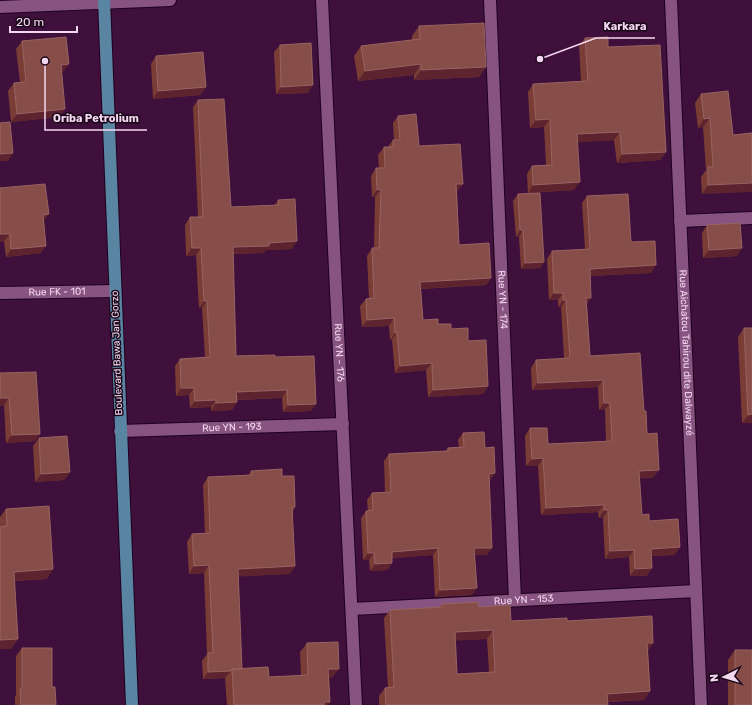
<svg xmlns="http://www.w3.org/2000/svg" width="752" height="705" viewBox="0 0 752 705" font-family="Rubik,sans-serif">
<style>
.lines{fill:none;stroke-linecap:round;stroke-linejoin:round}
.minor-casing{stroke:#20011e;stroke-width:14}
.major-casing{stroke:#20011e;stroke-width:14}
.minor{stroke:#875381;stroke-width:12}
.major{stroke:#5985a3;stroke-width:12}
.wall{fill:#7a3d35;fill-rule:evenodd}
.shaded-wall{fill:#5d242f}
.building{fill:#874d49;stroke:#986363;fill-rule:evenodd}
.labels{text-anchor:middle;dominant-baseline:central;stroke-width:3;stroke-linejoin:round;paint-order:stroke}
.street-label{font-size:10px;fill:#f4d7f0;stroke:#1a0719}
.leader{fill:none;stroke:#f4d7f0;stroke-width:1.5}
.callout-dot{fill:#f4d7f0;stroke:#1a0719;stroke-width:1.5}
.callout-label{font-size:11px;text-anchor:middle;font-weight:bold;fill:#f4d7f0;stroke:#1a0719;stroke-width:3;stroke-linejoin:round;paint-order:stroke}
</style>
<rect width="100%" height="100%" fill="#3e103b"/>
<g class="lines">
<defs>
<g id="minor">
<path id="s1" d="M322,0L356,705"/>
<path id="s2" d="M490,0L515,600"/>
<path id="s3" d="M671,0L701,705"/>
<path d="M0,7L170,0"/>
<path d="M680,221L752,218"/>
<path id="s4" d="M0,293L115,291"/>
<path id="s5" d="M120,431L343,424"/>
<path id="s6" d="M352,609L696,591"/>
</g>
<path id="major" d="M104,0L132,705"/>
</defs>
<use href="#minor" class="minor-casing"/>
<use href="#major" class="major-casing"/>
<use href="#minor" class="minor"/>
<use href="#major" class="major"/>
</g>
<path class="wall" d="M419,26L486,67L479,77L414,80V75L358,81L354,56L361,46L412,40V36Z
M585,38L608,47L666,152L660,160L617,163L614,140L577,142L574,190L528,193L527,174L532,166L546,165L544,127L530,128L528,92L533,84L581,81L579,46Z
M22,41L63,72H61L59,117L11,122L8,91L14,83L20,82L16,49Z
M280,45L308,93L276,94L274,52Z
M156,56L206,87L200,95L153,99L151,64Z
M701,94L733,135L752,133L702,194L701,177L706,170L703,127L698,128L695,103Z
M198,100L231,207L274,206L278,200L292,249L266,250L263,253L233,254L236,356L275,357L311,411L283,412L282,398L237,400V402L232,410L211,411V407L190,408L189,395L176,396L175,366L180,359L205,358L202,308H199L196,255L186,256L185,225L190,217H198L193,107Z
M398,116L419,146L463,184L457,191L459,245L491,278L486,285L421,289L423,320L438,324L451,329L468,341L488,386L483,394L428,397L426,370L395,373L392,340H390L389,326L362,327L360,306L366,299L369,298L367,256L372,248H374L375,197H372L371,176L376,168H379L378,155L384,147H388L393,140H394L393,123Z
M0,188L44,221L41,253L6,257L4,241L0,242Z
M518,194L544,262L540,268L521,269L519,237H516L513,201Z
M587,196L631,242L651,273L590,276L587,304L590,356L644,411L653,478H639L642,515L680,547L674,555L651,556L647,576H630L629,557L605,559L603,518H599L598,512L541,515L538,466H526L525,436L530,428L548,444L606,441L605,410H599L598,387L532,390L531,368L536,360L564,359L561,307H558V300H549L547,259L552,251L585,249L582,203Z
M707,225L737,256L703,258L702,233Z
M744,328H752V423H742L738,337Z
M0,373L40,434L35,441L6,443L4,405L0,406Z
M463,433L485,448L495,473L490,480H489L487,555H475L472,595L435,597L433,555L392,558V563L387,570L370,571L369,560H363L361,518L366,511H368L367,500L372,493L385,492L384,461L389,454L445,451L448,448L459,447L458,440Z
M39,438L70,472L64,480L35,482L33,446Z
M251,471L282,476L295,507L293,511L290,574L238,576L242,669L269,677L301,676L300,652L307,643L332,678H329L330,702L328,705H227L225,678L203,679L202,661L207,654L204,573L189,574L187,542L192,534H205L203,485L208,477L248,476Z
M6,509L47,579L14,581L18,639L11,649H0V517Z
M442,604L479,607L511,621H567L653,643L648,651L650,691L644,700L608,702V705H379V696L385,688H388L384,618L390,610L440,607ZM487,639L489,672L457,674L455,640Z
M22,648L52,687L56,705H15V697L16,695V656Z
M735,650L752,705H728V660Z"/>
<path class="shaded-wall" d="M69,64L63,72H55L61,65Z
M421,64L414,75L358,81L365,71Z
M486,67L479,77L414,80L421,70Z
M313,85L308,93L276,94L281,87Z
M206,87L200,95L153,99L158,91Z
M65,109L59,117L11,122L17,114Z
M710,118L703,127L698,128L704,119Z
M550,119L544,127L530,128L536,120Z
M620,132L614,140L571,143L577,134Z
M666,152L660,160L617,163L622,154Z
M13,153L8,161H0V154Z
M580,182L574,190L528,193L533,185Z
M752,183V192L702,194L708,185Z
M456,184H463L457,191H451Z
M381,189L375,197H372L377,190Z
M49,214L43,222V215Z
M520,230H523L519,237H516Z
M0,234H10L4,241L0,242Z
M297,241L292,249L266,250L263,253L227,254L233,247L269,243Z
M46,246L41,253L6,257L11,249Z
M192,248H201L196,255L186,256Z
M742,248L737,256L703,258L709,250Z
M544,262L540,268L521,269L525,263Z
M656,265L651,273L585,276L590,269Z
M491,278L486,285L415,289L420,282Z
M554,293H563L558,300H549Z
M586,298H591L586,306Z
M563,300H566L561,307H558Z
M204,301H207L202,308H199Z
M394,318L389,326L362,327L367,320Z
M397,332L392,340H390L395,333Z
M432,363L426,370L395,373L400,366Z
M603,380L598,387L532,390L538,383Z
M488,386L483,394L428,397L433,390Z
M181,388H194L189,395L176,396Z
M287,390L282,398L231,400L236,392Z
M0,398H9L4,405L0,406Z
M216,400L211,407L190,408L195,401Z
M237,402L232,410L211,411L216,403Z
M604,403H610L605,410H599Z
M316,404L311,411L283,412L288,405Z
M752,414V423H742L748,415Z
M40,434L35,441L6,443L12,435Z
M543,458L538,466H526L532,459Z
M659,470L653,478L634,479L639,471Z
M70,472L64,480L35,482L41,474Z
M495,473L490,480L484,481L489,474Z
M604,505L598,512L541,515L546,508Z
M604,510H608L603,518H599Z
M680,547L674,555L646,556L651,549Z
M438,548L433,555L387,559L392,552Z
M474,548H492L487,555H470Z
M634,550L629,557L605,559L610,551Z
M368,553H374L369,560H363Z
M392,563L387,570L370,571L375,564Z
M209,565L204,573L189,574L194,566Z
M295,566L290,574L232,577L238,569Z
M652,568L647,576H630L635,569Z
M53,569L47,579L7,581L14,572Z
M477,588L472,595L435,597L440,590Z
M493,630L487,639L449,641L455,632Z
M18,639L11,649H0V640Z
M647,643H653L648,651Z
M328,669H339L332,678L322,679Z
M231,671L225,678L203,679L208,672Z
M650,691L644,700L602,702L607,694Z
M324,702H330L328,705H322Z"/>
<path class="building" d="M484,23L486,67L421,70V64L365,71L361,46L420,39L419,26Z
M66,37L69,64L61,65L65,109L17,114L14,83L26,82L22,41Z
M608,37V47L660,45L666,152L622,154L620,132L577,134L580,182L533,185L532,166L552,165L550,119L536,120L533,84L588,81L585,38Z
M311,43L313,85L281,87L280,45Z
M203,52L206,87L158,91L156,56Z
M728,91L733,135L752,133V183L708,185V167H713L710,118L704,119L701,94Z
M224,99L231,207L279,205L278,200L295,199L297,241L269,243V246L233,247L236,356L275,355V357L314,356L316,404L288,405L287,390L236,392L237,402L216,403V400L195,401L194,388H181L180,359L210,357L207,301H204L201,248H192L190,217H203L198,100Z
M416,114L419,146L460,144L463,184H456L459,245L489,243L491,278L420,282L423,320L438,319V324H451V329L468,328V341L486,340L488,386L433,390L432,363L400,366L397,332L395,333L394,318L367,320L366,299L374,298L372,248H379L381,189L377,190L376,168H385L384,147H393V140H400L398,116Z
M10,122L13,153L0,154V123Z
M45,184L49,214L43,215L46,246L11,249L10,234H0V188Z
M540,193L544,262L525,263L523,230H520L518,194Z
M628,194L631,242L655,241L656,265L590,269L591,298H586L590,356L640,353L644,411H646L647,434L657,433L659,470L639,471L642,515L649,514V521L678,519L680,547L651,549L652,568L635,569L634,550L610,551L608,510H604V505L546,508L543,458L532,459L530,428H547L548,444L612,441L610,403H604L603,380L538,383L536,360L570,358L566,300H563V293H554L552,251L590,249L587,196Z
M740,223L742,248L709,250L707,225Z
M744,328H752V414L748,415Z
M36,372L40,434L12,435L9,398H0V373Z
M484,432L485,448L494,447L495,473L489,474L492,548H474L477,588L440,590L438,548L392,552V563L375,564L374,553H368L366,511L373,510L372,493L391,492L389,454L448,451V448L464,447L463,433Z
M67,436L70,472L41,474L39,438Z
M282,469V476H294L295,507H292L295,566L238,569L242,669H232L231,671L208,672V653H213L209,565L194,566L192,534L210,533L208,477L252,475L251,471Z
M49,506L53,569L14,572L18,639L0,640V527L7,526L6,509Z
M478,602L479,607L510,605L511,621L567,618V621L652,616L653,643H647L650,691L607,694L608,705H386L385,688L394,687L390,610L442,607V604ZM493,630L495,672L457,674L455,632Z
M338,642L339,669H328L330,702H324V705H234L232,669L268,667L269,677L308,675L307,643Z
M22,648H52V687H55L56,705H21L20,689H22Z
M735,650H752V705H735Z"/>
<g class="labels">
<g class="street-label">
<text stroke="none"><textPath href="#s4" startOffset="57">Rue FK - 101</textPath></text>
<text stroke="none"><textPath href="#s2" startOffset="300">Rue YN - 174</textPath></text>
<text stroke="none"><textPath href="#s1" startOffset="353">Rue YN - 176</textPath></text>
<text transform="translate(117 353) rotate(-92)">Boulevard Bawa Jan Gorzo</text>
<text stroke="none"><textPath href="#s3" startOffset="353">Rue Aichatou Tahirou dite Dalwayzé</textPath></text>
<text stroke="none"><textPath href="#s5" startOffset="112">Rue YN - 193</textPath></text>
<text stroke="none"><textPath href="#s6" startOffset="172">Rue YN - 153</textPath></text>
</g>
</g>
<path class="leader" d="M540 59L596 38H655M45 61L45 130H147"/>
<g class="callout-dot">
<circle cx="540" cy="59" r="4"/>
<circle cx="45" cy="61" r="4"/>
</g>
<g class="callout-label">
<text x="625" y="30">Karkara</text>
<text x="96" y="122">Oriba Petrolium</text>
</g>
<g transform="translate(724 677) rotate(265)" stroke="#1a0719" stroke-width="3" paint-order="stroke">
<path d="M0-3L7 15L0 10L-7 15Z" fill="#f4d7f0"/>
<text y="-6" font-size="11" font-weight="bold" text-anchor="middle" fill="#f4d7f0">N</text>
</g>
<path d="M10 26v6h67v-6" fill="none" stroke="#f4d7f0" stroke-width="2"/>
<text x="16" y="26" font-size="12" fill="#f4d7f0" stroke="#1a0719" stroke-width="3" paint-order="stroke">20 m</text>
</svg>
